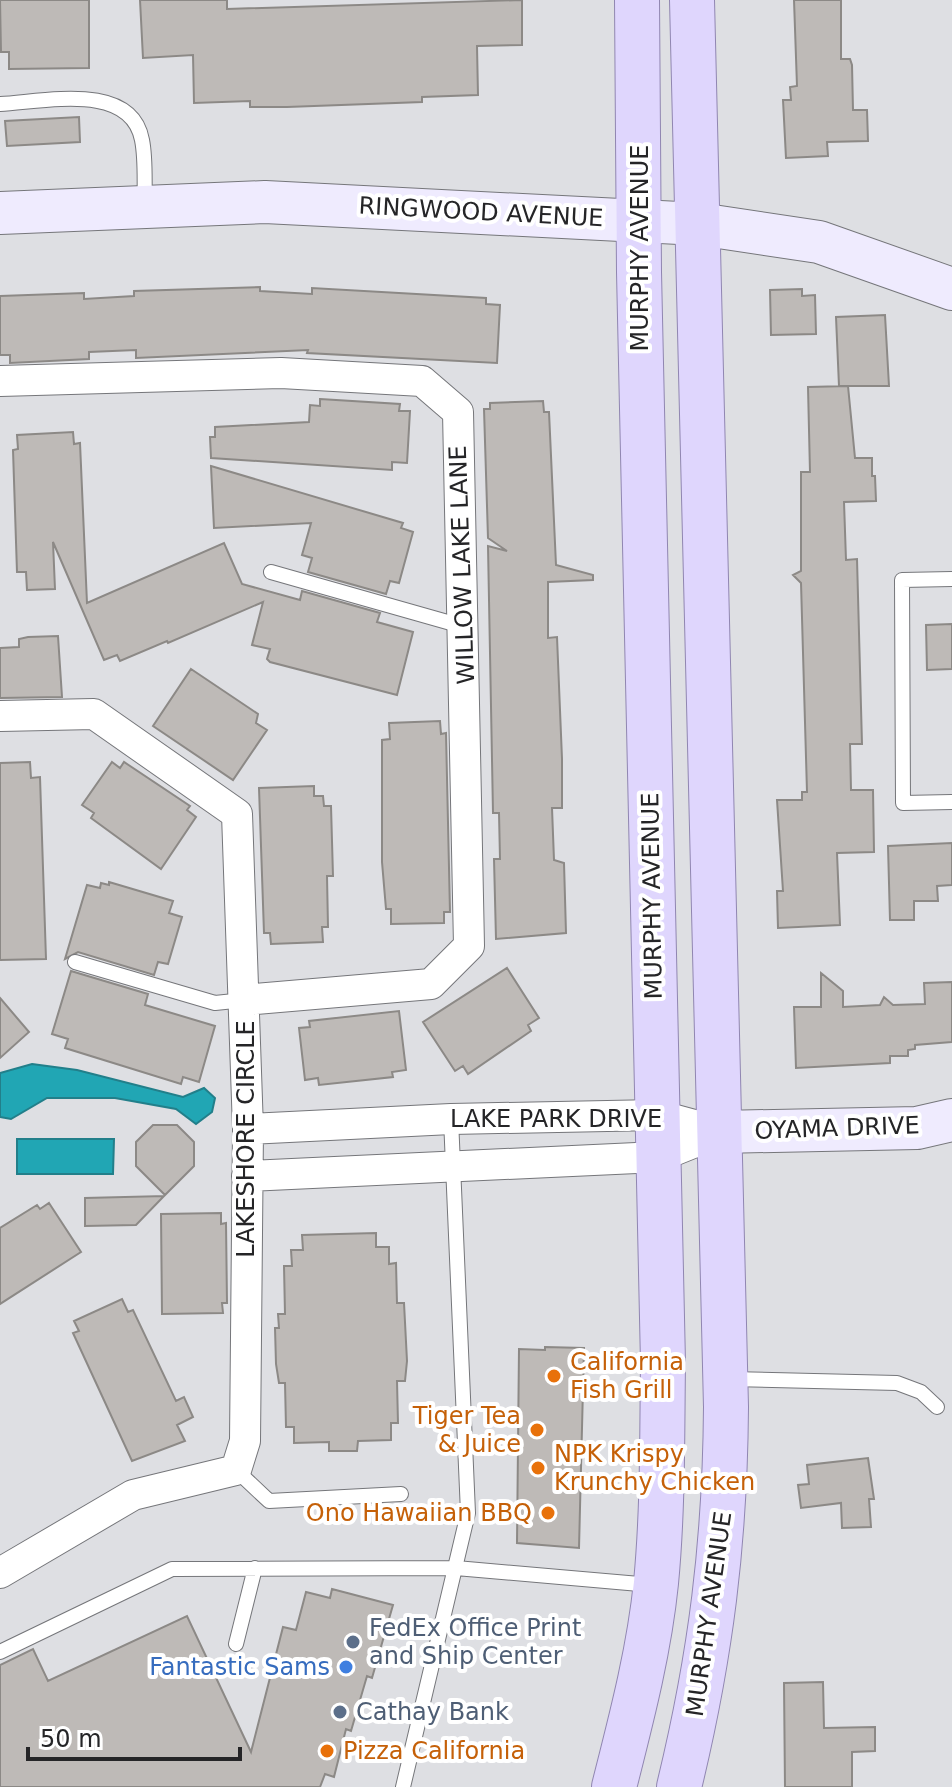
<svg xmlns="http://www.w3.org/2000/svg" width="952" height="1787" viewBox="0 0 952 1787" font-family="'DejaVu Sans',sans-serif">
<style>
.water{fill:#21a6b4;stroke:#227f8a;stroke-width:2}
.building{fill:#bebab7;stroke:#8c8986;stroke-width:2}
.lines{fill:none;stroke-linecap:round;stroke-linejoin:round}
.lane-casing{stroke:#75767a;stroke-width:16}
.street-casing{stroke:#75767a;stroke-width:32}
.secondary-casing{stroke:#75767a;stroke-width:44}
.primary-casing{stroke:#9086b1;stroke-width:46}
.lane{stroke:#fff;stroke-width:14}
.street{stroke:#fff;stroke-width:30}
.secondary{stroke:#efebfe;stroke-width:42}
.primary{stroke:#dfd6fd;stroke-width:44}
.food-dot{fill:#e8710a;stroke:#fff;stroke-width:3}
.service-dot{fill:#5c6f8a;stroke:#fff;stroke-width:3}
.shop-dot{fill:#3f7fe0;stroke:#fff;stroke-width:3}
.labels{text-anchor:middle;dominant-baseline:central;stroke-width:8;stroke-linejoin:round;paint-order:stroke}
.street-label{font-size:24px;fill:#252527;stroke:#fff}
.food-label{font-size:24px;fill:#c56008;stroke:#fff;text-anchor:start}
.service-label{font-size:24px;fill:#4e5e75;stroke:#fff;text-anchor:start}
.shop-label{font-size:24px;fill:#366cbe;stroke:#fff;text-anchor:end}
</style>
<rect width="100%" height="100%" fill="#dedfe3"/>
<path class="water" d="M32,1064L77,1070L183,1097L204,1088L215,1098L212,1112L196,1124L176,1109L115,1098H47L11,1119L0,1117V1073Z
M17,1139H114L113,1174H17Z"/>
<path class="building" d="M0,0H89V68L9,69V52H1Z
M140,0H227V9L522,0V45L477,46L478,95L422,97V102L287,107H250V101L194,103L193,55L143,58Z
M794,0H841V59H850L852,65L853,110H867L868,141L827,142L828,156L786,158L783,100H791L790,87L797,86Z
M79,117L80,142L7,146L5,121Z
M260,287V291L312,294V288L486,298V304L500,305L497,363L307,353L308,350L136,358V350L89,352V359L10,363V355H0V296L84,293V299L134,296V291Z
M802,289V296L815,295L816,334L771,335L770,290Z
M885,315L889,386H839L836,317Z
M848,386L855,458H872V476H875L876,501L844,502L846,560L857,559L862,744H850L851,790H873L874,852L837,853L840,925L778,928L777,891H783L777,800H802V792H807L801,583L793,575L801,571V472H810L808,387Z
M320,399L400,404L399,411H410L407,463L392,462V470L211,458L210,437H215V427L309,422L310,405L320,406Z
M543,401L544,412H549L556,565L593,575V580L548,582V638L557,637L562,759V808H552L554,860L564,863L566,933L496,939L494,859H500L499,813H493L488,546L507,551L488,538L484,409H490V403Z
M73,432L74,444L80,443L87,603L224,543L242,584L300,600L302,591L380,613L377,622L413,632L397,695L270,662L267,659L270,649L252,645L263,602L168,643L167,641L120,661L117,655L104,660L53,542L55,589L27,590L26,572H17L13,450L18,449L17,435Z
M211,466L403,523L401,528L413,532L399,583L390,581L386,594L308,572L312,558L302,555L311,523L214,528Z
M952,624V669L927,670L926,625Z
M58,636L62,697L0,698V648L19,647V639L28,637Z
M191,669L258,714L256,723L267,730L233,780L153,726Z
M440,721L441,734L446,733L450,912H444V923L391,924V909H386L382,862V740L390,739L389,723Z
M30,762L31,778L40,777L46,959L0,960V763Z
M112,762L120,768L124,762L190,806L187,810L196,817L161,869L91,818L94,813L82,805Z
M314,786V796H323L324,806H331L333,876H327L328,927H322L323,942L271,944L270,933H264L259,788Z
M952,843V885L937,886L938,901H914V920H890L888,846Z
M109,882L173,901L169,913L182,917L168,964L158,962L154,975L78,952L65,959L87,885L100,888L101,883L109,885Z
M507,968L539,1018L528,1025L531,1031L468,1074L463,1066L455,1071L423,1022Z
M71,971L148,994L145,1005L215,1026L199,1082L183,1077L181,1084L65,1048L68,1039L52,1034Z
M821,973L843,991V1007L880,1005L884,997L893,1005L925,1004L924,983L952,982V1042L915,1045V1049L908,1050V1056H890V1063L796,1068L794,1007H821Z
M0,998L29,1032L0,1058Z
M399,1011L406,1070L392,1072L393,1077L319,1085L318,1078L305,1080L299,1028L310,1027L309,1021Z
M153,1125H177L194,1142V1166L165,1195L136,1166V1142Z
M164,1196L136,1225L85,1226V1198Z
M49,1203L81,1252L0,1304V1228L37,1205L40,1209Z
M221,1213V1224L226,1223L227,1303H222L223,1313L162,1314L161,1214Z
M376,1233V1247H389V1264L396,1263L397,1303H404L407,1361L405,1381H397L398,1423H391V1440L358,1441L357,1451H329V1442L294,1443V1427H286L285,1383H279L276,1364L275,1328H279L278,1314H285L284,1266H292L291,1250H303L302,1235Z
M122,1299L128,1312L133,1310L176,1401L184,1397L193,1417L177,1425L185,1441L132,1461L73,1333L79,1331L74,1321Z
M545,1347L584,1348L579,1548L517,1543L519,1349L545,1350Z
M868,1458L874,1499H869L871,1527L842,1528L841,1503L801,1508L798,1485L809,1484L807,1465Z
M332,1589L393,1605L372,1678L367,1676L351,1731L346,1729L334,1777L325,1774L320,1787H0V1665L33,1649L48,1681L187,1616L251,1752L283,1627L296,1630L306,1592L330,1598Z
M823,1682L824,1728L875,1727V1751L852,1752V1787H785L784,1683Z"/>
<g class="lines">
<defs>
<path id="lane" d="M0,104C43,102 131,81 142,140C146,160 144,182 145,202
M271,572L465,627
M952,579L902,580L903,803L952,802
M75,962L215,1003L244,1000
M730,1379L897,1383L921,1392L937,1407
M236,1470L269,1501L401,1494
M236,1644L255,1568
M0,1652L172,1569L456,1568L651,1585
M403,1787L468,1513L451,1119"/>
<path id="street" d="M0,381L281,373L422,381L458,412L469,946L431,984L244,1000
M0,716L94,714L237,814L248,1129L245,1441L236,1470L133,1495L0,1573
M248,1129L451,1119L657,1115L720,1132
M247,1176L658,1157L720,1132"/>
<path id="secondary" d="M0,213L265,202L699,224L819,242L952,289
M720,1132L917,1128L952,1120"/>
<path id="primary" d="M614,1787C631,1720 649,1652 656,1583C663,1510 662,1436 663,1363L639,272L637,0
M679,1787C711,1655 725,1543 726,1407L692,0"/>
</defs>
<use href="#lane" class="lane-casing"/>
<use href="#street" class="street-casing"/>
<use href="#secondary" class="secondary-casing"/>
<use href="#primary" class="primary-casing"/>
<use href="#lane" class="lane"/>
<use href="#street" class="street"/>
<use href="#secondary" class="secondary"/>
<use href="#primary" class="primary"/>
</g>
<g class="food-dot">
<circle cx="554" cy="1376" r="8"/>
<circle cx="537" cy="1430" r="8"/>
<circle cx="538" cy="1468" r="8"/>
<circle cx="548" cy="1513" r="8"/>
<circle cx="327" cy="1751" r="8"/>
</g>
<g class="service-dot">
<circle cx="353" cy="1642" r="8"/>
<circle cx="340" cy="1712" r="8"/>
</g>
<circle class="shop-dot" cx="346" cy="1667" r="8"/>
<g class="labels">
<g class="street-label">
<text transform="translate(481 212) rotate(3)">RINGWOOD AVENUE</text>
<text transform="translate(640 248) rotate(-90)">MURPHY AVENUE</text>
<text transform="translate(462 565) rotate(-92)">WILLOW LAKE LANE</text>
<text transform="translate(652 896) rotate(-91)">MURPHY AVENUE</text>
<text x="556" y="1119">LAKE PARK DRIVE</text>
<text transform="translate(837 1128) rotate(-2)">OYAMA DRIVE</text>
<text transform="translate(246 1139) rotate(-90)">LAKESHORE CIRCLE</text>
<text transform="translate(709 1614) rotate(-82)">MURPHY AVENUE</text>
</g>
<g class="food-label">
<text x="570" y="1362">California<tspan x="570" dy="28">Fish Grill</tspan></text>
<text x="521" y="1416" text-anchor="end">Tiger Tea<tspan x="521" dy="28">&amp; Juice</tspan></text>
<text x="554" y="1454">NPK Krispy<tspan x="554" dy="28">Krunchy Chicken</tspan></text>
<text x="532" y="1513" text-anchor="end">Ono Hawaiian BBQ</text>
<text x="343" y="1751">Pizza California</text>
</g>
<g class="service-label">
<text x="369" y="1628">FedEx Office Print<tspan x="369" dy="28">and Ship Center</tspan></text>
<text x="356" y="1712">Cathay Bank</text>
</g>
<g class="shop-label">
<text x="330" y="1667">Fantastic Sams</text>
</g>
</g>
<path d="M28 1747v12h212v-12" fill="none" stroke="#252527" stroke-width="4"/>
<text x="40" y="1747" font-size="24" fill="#252527" stroke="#ffffff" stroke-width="6" paint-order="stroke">50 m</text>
</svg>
